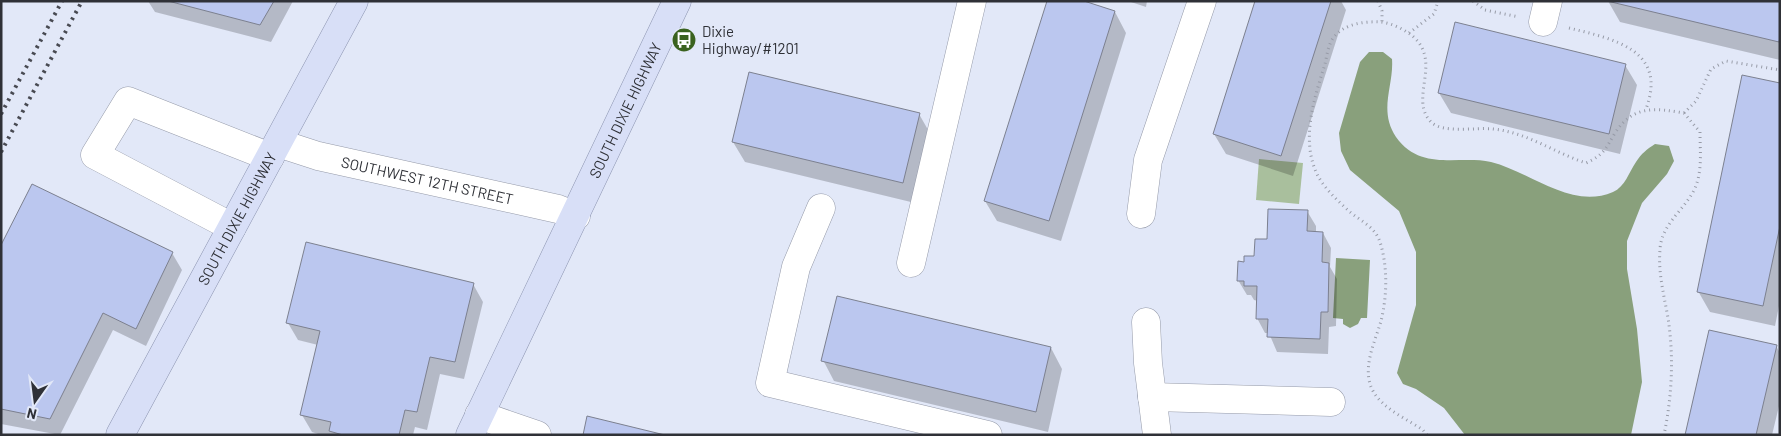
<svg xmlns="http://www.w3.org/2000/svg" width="1781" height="436" viewBox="0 0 1781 436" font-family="Barlow,sans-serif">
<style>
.green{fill:#a9bf9d}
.water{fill:#89a07c}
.shadow{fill:#0003}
.building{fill:#bbc7ef;stroke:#7c808f}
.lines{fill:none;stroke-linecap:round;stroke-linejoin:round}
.minor-casing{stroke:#959aa9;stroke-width:29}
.major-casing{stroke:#8c94b0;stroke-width:29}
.path{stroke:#979ba7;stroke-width:3;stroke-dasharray:1 4;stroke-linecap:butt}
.minor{stroke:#fff;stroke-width:28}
.major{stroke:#d8dff7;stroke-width:28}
.rail{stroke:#484a52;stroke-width:4;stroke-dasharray:2.5 5;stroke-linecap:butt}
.labels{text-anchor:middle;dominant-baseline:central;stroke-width:4;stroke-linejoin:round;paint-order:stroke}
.poi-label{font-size:15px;fill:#2f3137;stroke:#e2e8f8;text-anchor:start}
.street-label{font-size:15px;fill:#2f3137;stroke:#e2e8f8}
</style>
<rect width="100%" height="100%" fill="#e2e8f8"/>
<path class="green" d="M1259,159L1303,163L1299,204L1256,200Z"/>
<path class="water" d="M1369,52H1383L1392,59C1394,86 1378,110 1396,137C1421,172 1459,155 1491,162C1531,172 1571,210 1613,192C1625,187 1629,172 1636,162C1641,154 1647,149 1655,144L1669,146L1674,161L1667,174L1642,203L1627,241V269L1637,329L1642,382L1631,435H1465L1444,408L1416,389L1403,384L1397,373L1416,305V252L1399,211L1350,170L1341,151L1339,133L1360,62Z
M1336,258L1370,260L1367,318H1361L1358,324L1350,328L1343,324V319L1333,318Z"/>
<path class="shadow" d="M148,1H293L271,42L155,12Z
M1128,1H1147L1146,7Z
M1256,1H1341L1346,10L1293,176L1226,154L1214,134Z
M1608,1H1780V60L1620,22Z
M1115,12L1126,33L1061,241L997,221L985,201Z
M1625,65L1637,85L1620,154L1451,113L1439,93Z
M1780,84V301L1775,326L1710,312L1698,291Z
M919,114L931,135L915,203L745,162L733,142Z
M1307,211L1316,226V233H1323L1331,248L1330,267L1337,279L1336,326L1329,327L1328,354L1277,352L1269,333H1265L1257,318L1258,301L1254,300L1251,295H1247L1238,280L1245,263L1255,258L1268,240Z
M1,248L172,253L182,270L146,346L113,330L60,435L1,424Z
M473,284L483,302L464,379L440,374L427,430L415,427L413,435H321L312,432L302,415L318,345L298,340L288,323Z
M1776,346L1780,353V402L1772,435H1687Z
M1051,348L1062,369L1048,432L834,381L823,360Z"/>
<path class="building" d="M168,1H274L260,25Z
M1047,1H1084L1115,11L1049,221L984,201Z
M1255,1H1331L1281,156L1213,134Z
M1607,1H1780V37L1779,42Z
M1455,22L1626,64L1609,134L1438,93Z
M749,72L920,113L903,183L732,142Z
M1742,75L1780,83V226L1763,306L1697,292Z
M32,184L173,252L136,329L103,313L50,419L1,409V245Z
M1268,209L1308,210L1307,231L1323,232L1322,262L1329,263L1328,312H1321L1320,339L1267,337L1268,319H1256L1257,286H1244V281H1237L1238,261L1244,262V256H1254L1255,239H1267Z
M306,242L474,283L455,362L430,357L417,412L405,410L399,435H343L329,431L331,422L300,415L320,331L286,323Z
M837,296L1051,347L1036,412L821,361Z
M1709,330L1777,345L1756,435H1685Z
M587,416L665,435H583Z"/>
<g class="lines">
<defs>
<g id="minor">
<path d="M1543,22L1548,1"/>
<path id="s1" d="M278,143L318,156L558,209L576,216"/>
<path d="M821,208L796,267L770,383L988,435"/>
<path d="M1141,214L1148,160L1202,1"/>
<path d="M232,227L95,155L128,101L270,157"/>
<path d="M911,263L972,1"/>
<path d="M1146,322L1148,363L1157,435"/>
<path d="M1152,397L1331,402"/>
<path d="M479,415L537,435"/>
</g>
<g id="major">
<path id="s2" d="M120,435L354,1"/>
<path id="s3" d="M470,435L677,1"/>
</g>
</defs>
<use href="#minor" class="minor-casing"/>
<use href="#major" class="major-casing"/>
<path class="path" d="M1378,1L1382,11V22
M1473,1L1485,10L1519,17
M1569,28C1614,39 1668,50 1646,109
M1409,33L1434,14L1438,1
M1684,113L1696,101L1711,69L1726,61L1780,70
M1427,435L1423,430C1407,419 1383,409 1373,391C1361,369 1375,342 1381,321C1387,297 1388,267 1380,242C1375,227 1362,222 1350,212C1339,202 1325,189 1318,176C1300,141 1314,99 1325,64C1327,56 1328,44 1334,37C1344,24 1364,21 1381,22C1390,23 1399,27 1407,32C1447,58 1407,97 1431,122C1443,134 1476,127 1493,129C1526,132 1555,153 1586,163C1604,155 1606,148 1615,133C1633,105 1655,108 1684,113L1700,132C1700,152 1703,174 1693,192C1682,212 1661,225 1660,250C1658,273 1664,295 1668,318C1674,357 1672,396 1664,435"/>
<use href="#minor" class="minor"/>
<use href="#major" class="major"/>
<path class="rail" d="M1,114L62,1
M1,152L82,1"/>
</g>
<defs>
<symbol id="bus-disc" viewBox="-11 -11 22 22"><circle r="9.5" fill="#3a621e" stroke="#e2e8f8"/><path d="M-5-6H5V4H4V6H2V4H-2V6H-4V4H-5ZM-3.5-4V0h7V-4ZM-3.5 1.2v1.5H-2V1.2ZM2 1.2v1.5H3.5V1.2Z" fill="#fff"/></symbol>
</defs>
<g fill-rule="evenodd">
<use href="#bus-disc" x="670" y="26" width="28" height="28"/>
</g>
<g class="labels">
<g class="poi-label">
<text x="702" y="31">Dixie<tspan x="702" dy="17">Highway/#1201</tspan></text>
</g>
<g class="street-label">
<text stroke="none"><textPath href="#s3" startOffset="360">SOUTH DIXIE HIGHWAY</textPath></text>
<text stroke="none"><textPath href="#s1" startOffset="154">SOUTHWEST 12TH STREET</textPath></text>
<text stroke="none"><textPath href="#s2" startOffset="246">SOUTH DIXIE HIGHWAY</textPath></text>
</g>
</g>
<rect width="1781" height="436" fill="none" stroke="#2f3137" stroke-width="5"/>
<g transform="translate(35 401) rotate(194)" stroke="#e2e8f8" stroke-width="4" paint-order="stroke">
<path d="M0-4L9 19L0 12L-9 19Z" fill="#2f3137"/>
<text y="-8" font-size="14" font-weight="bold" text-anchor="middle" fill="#2f3137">N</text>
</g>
</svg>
